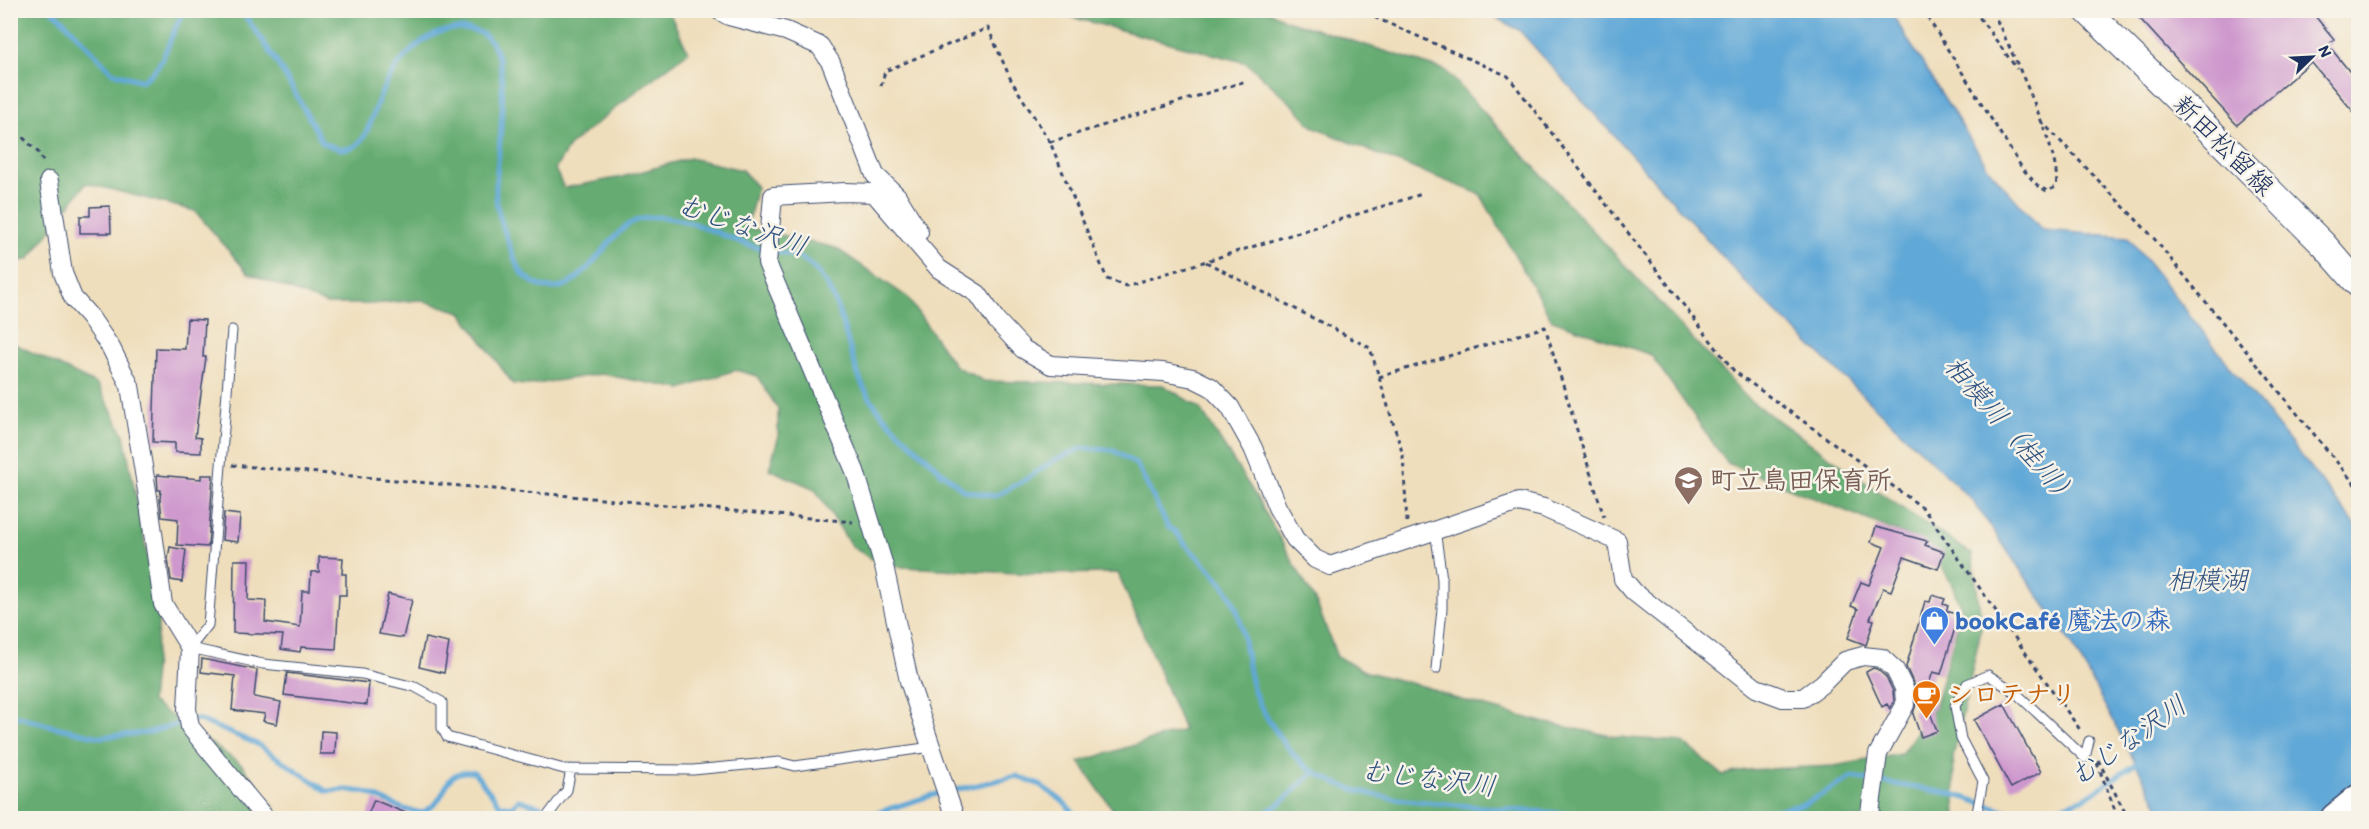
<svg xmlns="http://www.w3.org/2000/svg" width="2369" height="829" viewBox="0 0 2369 829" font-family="Itim,'Klee One',sans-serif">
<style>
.forest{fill:#66ac72;stroke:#406e68;stroke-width:1.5}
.water{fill:#60a8d7;stroke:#3e6c9a;stroke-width:1.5}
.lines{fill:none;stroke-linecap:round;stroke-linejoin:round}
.stream{stroke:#60a8d7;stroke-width:5}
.building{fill:#ce97cd}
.service-casing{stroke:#3b496c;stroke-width:11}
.minor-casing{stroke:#3b496c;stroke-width:20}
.secondary-casing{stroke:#3b496c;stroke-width:28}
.primary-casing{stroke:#3b496c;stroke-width:31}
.path{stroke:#3b496c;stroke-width:3;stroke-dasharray:4.5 4.5;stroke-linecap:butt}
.service{stroke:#fff;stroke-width:9}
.minor{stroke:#fff;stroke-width:18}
.secondary{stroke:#fff;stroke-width:26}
.primary{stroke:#fff;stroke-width:28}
.labels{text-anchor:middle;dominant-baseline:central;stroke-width:5;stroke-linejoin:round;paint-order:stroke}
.street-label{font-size:26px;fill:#1b2f5e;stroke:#f7f3e8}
.education-label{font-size:26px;font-weight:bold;fill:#785e54;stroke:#f7f3e8;text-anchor:start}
.shop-label{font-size:26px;font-weight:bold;fill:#366cbe;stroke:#f7f3e8;text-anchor:start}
.food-label{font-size:26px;font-weight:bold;fill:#c56008;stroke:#f7f3e8;text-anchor:start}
.water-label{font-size:27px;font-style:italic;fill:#305382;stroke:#f7f3e8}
</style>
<rect width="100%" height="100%" fill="#f7f3e8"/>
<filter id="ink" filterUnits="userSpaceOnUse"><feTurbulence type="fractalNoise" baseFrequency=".0167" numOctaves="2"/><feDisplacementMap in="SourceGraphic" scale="12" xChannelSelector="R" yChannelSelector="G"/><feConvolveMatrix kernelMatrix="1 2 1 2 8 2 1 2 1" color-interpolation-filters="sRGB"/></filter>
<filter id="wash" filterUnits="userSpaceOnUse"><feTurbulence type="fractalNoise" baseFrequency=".008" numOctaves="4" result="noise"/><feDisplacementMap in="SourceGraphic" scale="24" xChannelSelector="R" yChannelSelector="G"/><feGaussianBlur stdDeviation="1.35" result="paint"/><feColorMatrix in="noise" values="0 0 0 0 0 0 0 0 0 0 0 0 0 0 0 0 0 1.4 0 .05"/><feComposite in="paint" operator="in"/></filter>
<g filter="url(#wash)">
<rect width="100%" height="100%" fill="#efdebc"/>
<path class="forest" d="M642,10L669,12L688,52L639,89L570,145L555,169L564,188L622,177L690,158L742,170L757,187L747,227L836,248L907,297L955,366L984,381L1163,385L1200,408L1257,498L1317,604L1337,657L1367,672L1426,687L1454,698L1542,722L1617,737L1682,742L1723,775L1745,770L1834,766L1901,754L1934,708L1962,610L1951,583L1930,545L1727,463L1651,355L1552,320L1480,194L1377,154L1312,126L1293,105L1247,63L1067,16L1055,11H1269L1286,20L1445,70L1749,400L1909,513L1972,554L1982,625L1953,757L1956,818H1119L1079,762L1184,730L1118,573L1035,574L884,566L852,547L815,489L769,469L778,439V409L757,376L735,370L681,389L601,374L529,385L513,384L461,312L420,300L370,304H327L248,273L195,211L86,183L29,259L11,263V11Z
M10,318L13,343L98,385L124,435L159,616L151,702L242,765L282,818H11Z"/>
<path class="water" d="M1483,11H1890L1988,168L2042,230L2128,237L2358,528V818H2165L2073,646L1973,501L1750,287L1519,30Z"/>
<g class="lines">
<path class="stream" d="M51,10L62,19L112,72L142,81C171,61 166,36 186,10
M240,10C273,51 298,98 323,143C332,146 343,152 353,147C368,140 372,115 378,101C393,63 429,19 475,31C523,43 493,163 496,199C498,216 506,234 511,250C515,259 518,271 526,277C572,316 599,243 629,224C643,215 664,216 680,220C706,226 729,239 755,247C768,251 795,253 805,261C844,288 844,349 864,388C881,420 914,445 939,469L941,474L942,472L965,491L995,496L1023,481L1053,461L1082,448L1113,450L1137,465L1168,527L1176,532C1190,554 1214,568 1227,590C1250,624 1241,671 1261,707C1270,724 1292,757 1308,768C1359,801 1410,800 1469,806C1527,811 1584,815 1641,818
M10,714L51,726L100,737L146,733L197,719L257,744L327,791L348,790L365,792L404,809L422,813C426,810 431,808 435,804C450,789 443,770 474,772L500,805L511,807L519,800L545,808L547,815
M860,818L933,795L1017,776L1040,785L1061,800L1079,818
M1256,818L1281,803L1315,771
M1740,818L1805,804L1852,777L1953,794L2029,818L2085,798L2141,760"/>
</g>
<g id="blocks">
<path class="building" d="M2132,10H2310L2334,39L2329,46L2358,82V117L2311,62L2237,125Z
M110,206L111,233H80V216H90V207Z
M187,319L205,320L203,357H206L195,437L201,438V453L175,452V443L153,442L156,348L185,349Z
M157,475L201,479V475H213L208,547L177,545L178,519L162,517L160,499L161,490H158Z
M224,513L240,515L238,542L222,540Z
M1876,527L1927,541L1925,545L1944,552L1938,569L1904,557L1891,591L1883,588L1870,619L1874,620L1866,645L1848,638L1858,609L1851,606L1861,582L1869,585L1884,547L1871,542Z
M170,547L186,550L182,582L171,580L168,559Z
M319,557L343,558L342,574H346V595H339L336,649L301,647L300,652L281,649L283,635L233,633L234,560H249L248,600L266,601L265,622L300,627L302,591H310L311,572H319Z
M388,594L412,600L403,638L379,634Z
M1932,595L1945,599L1943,604L1948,606L1946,611L1959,615L1941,674L1933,672L1927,689L1935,708L1929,710L1937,731L1921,737L1913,714L1916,704L1915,687L1906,667L1925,601L1930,602Z
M425,638L449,643L444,673L419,667Z
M202,659L257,670L254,697L281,702L277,724L263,721L265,714L232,710L235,676L201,672Z
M1873,668L1877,669L1886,677L1893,691L1894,702L1890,709L1887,704L1882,707L1866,672Z
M287,673L369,683L367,705L284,695Z
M2004,704L2041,772L2011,788L1974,720Z
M321,731L336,732L335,754H320Z
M374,800L418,818V819H366Z"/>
</g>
</g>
<g filter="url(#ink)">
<use href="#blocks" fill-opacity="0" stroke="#3b496c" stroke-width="1.5"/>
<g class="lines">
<defs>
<path id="service" d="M232,330L208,625L190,648L263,664L362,674L415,687L442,702V728L447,737L564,769L693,770L779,762L795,766L932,747
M1435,530L1442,579V609L1436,669
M546,818L567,790L571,769
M1976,818L1983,781L1961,739L1955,706L1967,684L1988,675L2015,692L2085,758L2089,741"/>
<path id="minor" d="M718,10L729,16L786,31L820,46L831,63L875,175L897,196L919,232
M49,181L63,273L73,298L90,317L111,348L130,386L148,497L163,604L190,648L187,709L190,727L265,818
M955,818L909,681L884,566L855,471L767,263L773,196L845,192L874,193L939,269L978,294L996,320L1023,349L1051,365L1163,372L1193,378L1211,387L1230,407L1253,448L1277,507L1295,539L1315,559L1330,566L1519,502L1544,508L1617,541L1623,579L1634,592L1756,688L1783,698H1803L1822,684L1845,661L1863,656L1882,658L1895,670L1904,688L1905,705L1878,754L1870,813L1874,818"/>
<path id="secondary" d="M2086,10L2211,132L2324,245L2358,284"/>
<path id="primary" d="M2335,818L2358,799"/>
</defs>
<use href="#service" class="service-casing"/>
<use href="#minor" class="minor-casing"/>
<use href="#secondary" class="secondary-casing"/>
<use href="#primary" class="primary-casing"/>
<path class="path" d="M1358,10L1508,76L1734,371L1923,508L2081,731
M1923,10L2022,168L2038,186L2047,191L2056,187C2063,154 2008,45 1992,10
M1974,10L2017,69
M881,86L885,71L988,28L1011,80L1050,142L1107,279L1126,286L1422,194
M2041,121L2152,236L2358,488
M10,125L40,154L44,164
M1050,142L1246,81
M1206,262L1370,348L1403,455L1407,522
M1379,377L1545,327L1604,517
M232,465L853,522
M2098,760L2128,818
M2097,763L2118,818"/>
<use href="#service" class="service"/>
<use href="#minor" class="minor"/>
<use href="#secondary" class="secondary"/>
<use href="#primary" class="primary"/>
</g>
</g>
<defs>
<symbol id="school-pin" viewBox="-11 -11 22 30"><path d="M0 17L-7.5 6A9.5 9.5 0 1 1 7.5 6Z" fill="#8d6e63" stroke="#f7f3e8"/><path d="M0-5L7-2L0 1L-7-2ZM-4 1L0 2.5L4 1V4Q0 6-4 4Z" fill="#fff"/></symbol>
<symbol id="shop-pin" viewBox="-11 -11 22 30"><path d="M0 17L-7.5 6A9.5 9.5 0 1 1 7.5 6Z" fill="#3f7fe0" stroke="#f7f3e8"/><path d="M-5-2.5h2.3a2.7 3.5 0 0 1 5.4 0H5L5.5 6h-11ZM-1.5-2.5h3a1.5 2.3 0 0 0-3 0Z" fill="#fff"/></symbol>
<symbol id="cafe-pin" viewBox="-11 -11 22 30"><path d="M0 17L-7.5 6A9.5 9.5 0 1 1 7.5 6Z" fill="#e8710a" stroke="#f7f3e8"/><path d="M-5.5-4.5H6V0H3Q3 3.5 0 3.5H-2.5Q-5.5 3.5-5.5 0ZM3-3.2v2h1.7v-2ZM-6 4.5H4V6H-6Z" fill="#fff"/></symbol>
</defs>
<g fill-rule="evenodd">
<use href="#school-pin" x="1672" y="464" width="33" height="45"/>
<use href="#shop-pin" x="1918" y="604" width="33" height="45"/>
<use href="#cafe-pin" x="1910" y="678" width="33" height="45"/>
</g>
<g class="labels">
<g class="street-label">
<text transform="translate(2224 145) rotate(45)">新田松留線</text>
</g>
<g class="education-label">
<text x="1710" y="480">町立島田保育所</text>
</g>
<g class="shop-label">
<text x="1955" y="620">bookCafé 魔法の森</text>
</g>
<g class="food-label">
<text x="1947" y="694">シロテナリ</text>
</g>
<g class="water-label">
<text transform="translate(743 225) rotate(19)">むじな沢川</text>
<text transform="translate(2012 431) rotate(49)">相模川（桂川）</text>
<text x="2207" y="579">相模湖</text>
<text transform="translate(2128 740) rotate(-35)">むじな沢川</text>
<text transform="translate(1429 778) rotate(7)">むじな沢川</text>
</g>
</g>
<rect width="2369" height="829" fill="none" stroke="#f7f3e8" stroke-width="36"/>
<g transform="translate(2312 57) rotate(66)" stroke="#f7f3e8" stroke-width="4.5" paint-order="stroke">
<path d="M0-4.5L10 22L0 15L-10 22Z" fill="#1b2f5e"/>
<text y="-9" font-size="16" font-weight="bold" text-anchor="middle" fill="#1b2f5e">N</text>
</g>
</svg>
